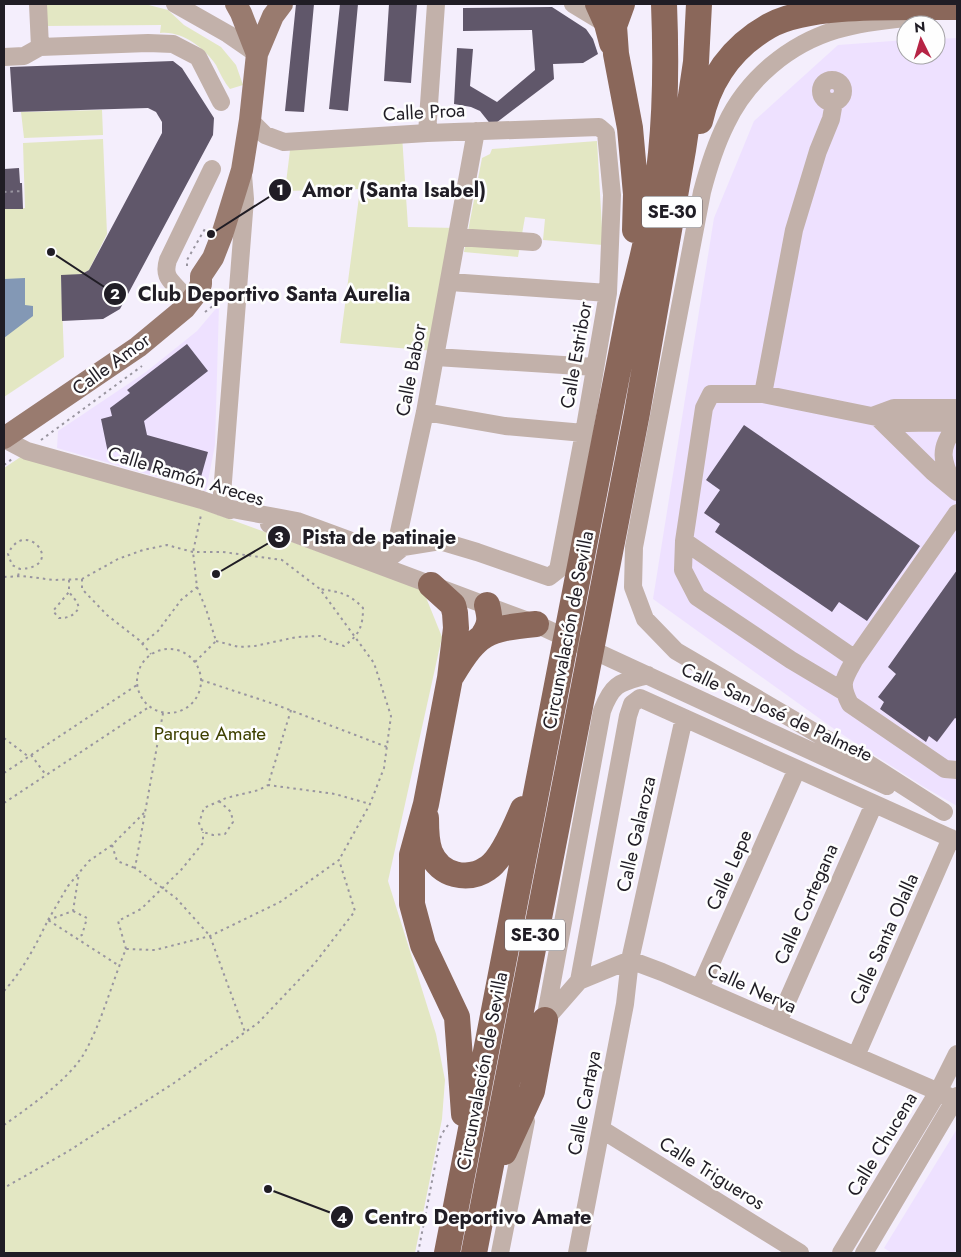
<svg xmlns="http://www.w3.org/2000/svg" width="961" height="1257" viewBox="0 0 961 1257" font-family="Jost,sans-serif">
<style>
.built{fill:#eee1ff}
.green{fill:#e3e7c3}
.water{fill:#8398b5}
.building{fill:#60576a}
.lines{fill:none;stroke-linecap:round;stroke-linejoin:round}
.path{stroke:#9995a0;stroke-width:2;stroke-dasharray:2.5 4;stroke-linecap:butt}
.minor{stroke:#c2b1aa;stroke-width:18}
.major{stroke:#997b6f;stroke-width:22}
.highway{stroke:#8a675a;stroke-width:26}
.labels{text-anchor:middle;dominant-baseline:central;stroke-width:5;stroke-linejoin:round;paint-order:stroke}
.shield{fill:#fefefe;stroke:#636066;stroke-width:1}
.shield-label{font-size:18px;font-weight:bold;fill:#201d25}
.street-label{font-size:19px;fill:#201d25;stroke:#fefefe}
.park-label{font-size:19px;fill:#3e4000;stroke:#fefefe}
.leader{fill:none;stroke:#201d25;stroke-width:2}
.callout-dot{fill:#201d25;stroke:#fefefe;stroke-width:2}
.mark-label{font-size:15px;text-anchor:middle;font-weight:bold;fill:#fff}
.callout-label{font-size:20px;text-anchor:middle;font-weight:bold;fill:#201d25;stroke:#fefefe;stroke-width:5;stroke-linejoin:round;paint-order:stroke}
</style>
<rect width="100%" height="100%" fill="#f4eefc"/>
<path class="built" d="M957,38V806L924,787L837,731L653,599L714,218L754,121L838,45L906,40V55H936V39Z
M219,305L215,445L206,491L57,448L58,431L146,372L197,331Z
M957,1129V1253H892L884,1248Z"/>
<path class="green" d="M45,4H145L168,10L184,25L221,47L236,65L243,85L230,89C224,82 220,73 216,65C205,48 181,30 160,33L161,25L46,26Z
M102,110L103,135L24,138L21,112Z
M402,135L408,227L457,228L434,351L340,343L360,189L285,191L291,142Z
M103,139L107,234L89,270L82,274L61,276L64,357L4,397V209L25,208L23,143Z
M597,141L603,245L543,240L545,219L525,217L518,257L464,252L482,158L490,154L492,149Z
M22,456L202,509L423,590L442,637L388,881L436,1034L445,1080L442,1119L415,1253H4V468Z"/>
<path class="water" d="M25,278V305L33,306V316L4,338V279Z"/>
<path class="building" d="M296,4H314L304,112L285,111Z
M340,4H358L348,111L329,109Z
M389,4H417L411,83L384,81Z
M552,7L586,29L593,39L598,54L583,63L553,64L554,79L492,126L480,111L471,107L454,104L457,48L473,49L470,86L497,102L535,70L532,30L463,31V8Z
M173,61L182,68L214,118L213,135L120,309L103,319L62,321L61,275L82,274L89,270L162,133V122L156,112L148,108L13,112L10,67Z
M19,168L20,183H22L23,209H4V169Z
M187,344L208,371L144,421L147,435L208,452L199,484L143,469L144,466L121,460L119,451L108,453L101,419L112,416L110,408L130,393L127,390Z
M744,425L920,546L867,621L839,602L832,612L715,532L720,524L704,513L720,490L706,480Z
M957,570V719L955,718L937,742L929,736L926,742L880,709L884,702L878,697L896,674L888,667Z"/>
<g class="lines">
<path class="path" d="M4,192L23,191
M187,266V260L206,227
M205,312L214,305L221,290L218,288
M41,440L142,366
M4,465L12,459
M18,576L20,569L12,565L8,554C25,516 68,567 20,569
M4,577L22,576L54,580L82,579L118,559L143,550L167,545L193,552H223L282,560L320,589L374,663L391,716L384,768L370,804L339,860
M82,579V589L107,615L139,640L151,654
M69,580V592L53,611L59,618C69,618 73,616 79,608L77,602L69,592
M216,641L239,647L255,646L297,637L320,636L328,641L344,646C359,635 363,627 363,608C349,593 339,592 320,589
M142,644L158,631L181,600L197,587
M137 681a32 32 0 1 1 64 0a32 32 0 1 1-64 0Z
M195,662L216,641L206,609L197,587L193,552L201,515
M201,680L274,704L387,747
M291,710L268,785L335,794L370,804
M163,713L135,868L176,898L210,936L245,1032
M4,738L29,757
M31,755L46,775
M4,773L137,685
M219,801L231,812L233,822L225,834L213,835L203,832L199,823L204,808L226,798L259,790L268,785
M4,803L149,707
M112,845L117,861L135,868
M73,911L87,918L82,935L78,937
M48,920L68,886L89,861L112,845L144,813
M48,920L73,911L79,873
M126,949L118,921L141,909L181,870L203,843V832
M4,991C23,970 36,945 48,920L118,965
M4,1125C29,1107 70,1079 85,1052C103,1019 112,982 126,949L155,950L210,936L280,902L339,860L355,911L315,963L258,1023L174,1083L67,1152L4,1188
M418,1253L441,1135L448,1125"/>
<path class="minor" d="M38,4L40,47
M175,4L228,34L257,54
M573,4L606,24
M907,18C884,20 859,23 836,30C789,44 747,79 726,124C715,146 708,169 702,192L634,547L633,587L645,619L676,651L869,764L944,812
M4,57L24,56L40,47L148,43L173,44L198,57L221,102
M821 91a11 11 0 1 1 22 0a11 11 0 1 1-22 0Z
M427,133L436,4
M243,175L245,199L221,507L297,521L392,556L403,547L440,541L477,552L549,577L558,570L584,433L608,293L612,195L606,133L599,127L427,133L284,142L265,135L250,120
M457,237L533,242
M450,282L608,293
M180,291C170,280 163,276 168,260L212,169
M436,357L595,367
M763,394L794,230L818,151L831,119L834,102
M425,412L505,426L584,433
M875,415L894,408H957
M877,417L933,472L957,492
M957,422L906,423L763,394H711L704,408L684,541L855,659L957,513
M4,439L27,451L202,500L230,510
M955,488C942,461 937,449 957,425
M269,524L536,624L887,786
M684,541L683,570L697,597L791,660L843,691
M392,556L397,541L425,412L476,131
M855,659C844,679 839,683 850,704L945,769L957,770
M579,981L628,716L632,704L640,698L957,841
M700,988L797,769
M545,1020L579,981L630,960L662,972L955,1099
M545,1020L602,711C613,682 620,683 648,675
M778,1022L874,804
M856,1056L951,838
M601,1129L800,1253
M500,1253L526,1121
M577,1253L625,1004L630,960L684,718
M841,1253L938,1092L957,1054
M864,1253L957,1096"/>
<path class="major" d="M236,4L241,13L257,54
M4,438L138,347L185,308L196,294L201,284V276L213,258L222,235L242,170L250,120L257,54L273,16L282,4"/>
<path class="highway" d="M598,4L607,24L612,43
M622,4L614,26L616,54L630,128L636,194L635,230
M700,121C709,80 732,47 769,26C812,2 907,8 957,7
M431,585L453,605L455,613L456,628L450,678L426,804L412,855V904L423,945L457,1017L464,1114
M484,634C491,623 490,617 487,605
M452,675C478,632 486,629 536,624
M426,818C426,829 426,842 430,852C440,876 468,882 488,868C503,858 516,825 523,809
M504,1152L532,1091L545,1020
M447,1253L631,303C644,254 656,204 661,153C666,104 666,53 664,4
M474,1253L637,413L683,150L696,62L699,4"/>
</g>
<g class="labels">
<g class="shield">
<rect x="642" y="196.5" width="60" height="31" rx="4"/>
<rect x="505" y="919.5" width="60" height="31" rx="4"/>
</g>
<g class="shield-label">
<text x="672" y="212">SE-30</text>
<text x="535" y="935">SE-30</text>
</g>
<g class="street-label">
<text transform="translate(424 112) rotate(-3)">Calle Proa</text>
<text transform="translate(576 355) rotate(-80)">Calle Estribor</text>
<text transform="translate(111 364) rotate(-36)">Calle Amor</text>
<text transform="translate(411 370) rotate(-79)">Calle Babor</text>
<text transform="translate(186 476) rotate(17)">Calle Ramón Areces</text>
<text transform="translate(568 630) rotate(-79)">Circunvalación de Sevilla</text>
<text transform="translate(777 712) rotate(25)">Calle San José de Palmete</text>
<text transform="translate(636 834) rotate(-77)">Calle Galaroza</text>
<text transform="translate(729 870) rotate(-66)">Calle Lepe</text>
<text transform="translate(806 904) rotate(-66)">Calle Cortegana</text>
<text transform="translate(884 939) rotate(-66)">Calle Santa Olalla</text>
<text transform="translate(752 988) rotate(24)">Calle Nerva</text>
<text transform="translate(482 1071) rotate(-79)">Circunvalación de Sevilla</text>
<text transform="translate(584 1103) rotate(-79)">Calle Cartaya</text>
<text transform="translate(882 1144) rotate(-59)">Calle Chucena</text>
<text transform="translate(712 1173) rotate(32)">Calle Trigueros</text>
</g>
<g class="park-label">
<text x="210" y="733">Parque Amate</text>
</g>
</g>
<path class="leader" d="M211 234L280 190M51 252L115 294M216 574L279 537M268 1189L342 1217"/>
<g class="callout-dot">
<circle cx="211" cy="234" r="5"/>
<circle cx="51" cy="252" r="5"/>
<circle cx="216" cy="574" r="5"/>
<circle cx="268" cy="1189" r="5"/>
<circle cx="280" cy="190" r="12"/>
<circle cx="115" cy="294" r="12"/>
<circle cx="279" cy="537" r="12"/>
<circle cx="342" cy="1217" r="12"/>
</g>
<g class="mark-label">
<text x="280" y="195">1</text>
<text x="115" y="299">2</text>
<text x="279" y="542">3</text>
<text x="342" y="1223">4</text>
</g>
<g class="callout-label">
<text x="394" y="197">Amor (Santa Isabel)</text>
<text x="274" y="301">Club Deportivo Santa Aurelia</text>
<text x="379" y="544">Pista de patinaje</text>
<text x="478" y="1224">Centro Deportivo Amate</text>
</g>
<rect width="961" height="1257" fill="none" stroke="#201d25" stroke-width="10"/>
<g transform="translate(921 40) rotate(355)"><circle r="24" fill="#fefefe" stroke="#a5a4a7"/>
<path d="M0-4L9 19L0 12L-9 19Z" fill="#b62445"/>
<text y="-8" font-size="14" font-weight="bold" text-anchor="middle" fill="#201d25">N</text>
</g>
</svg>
